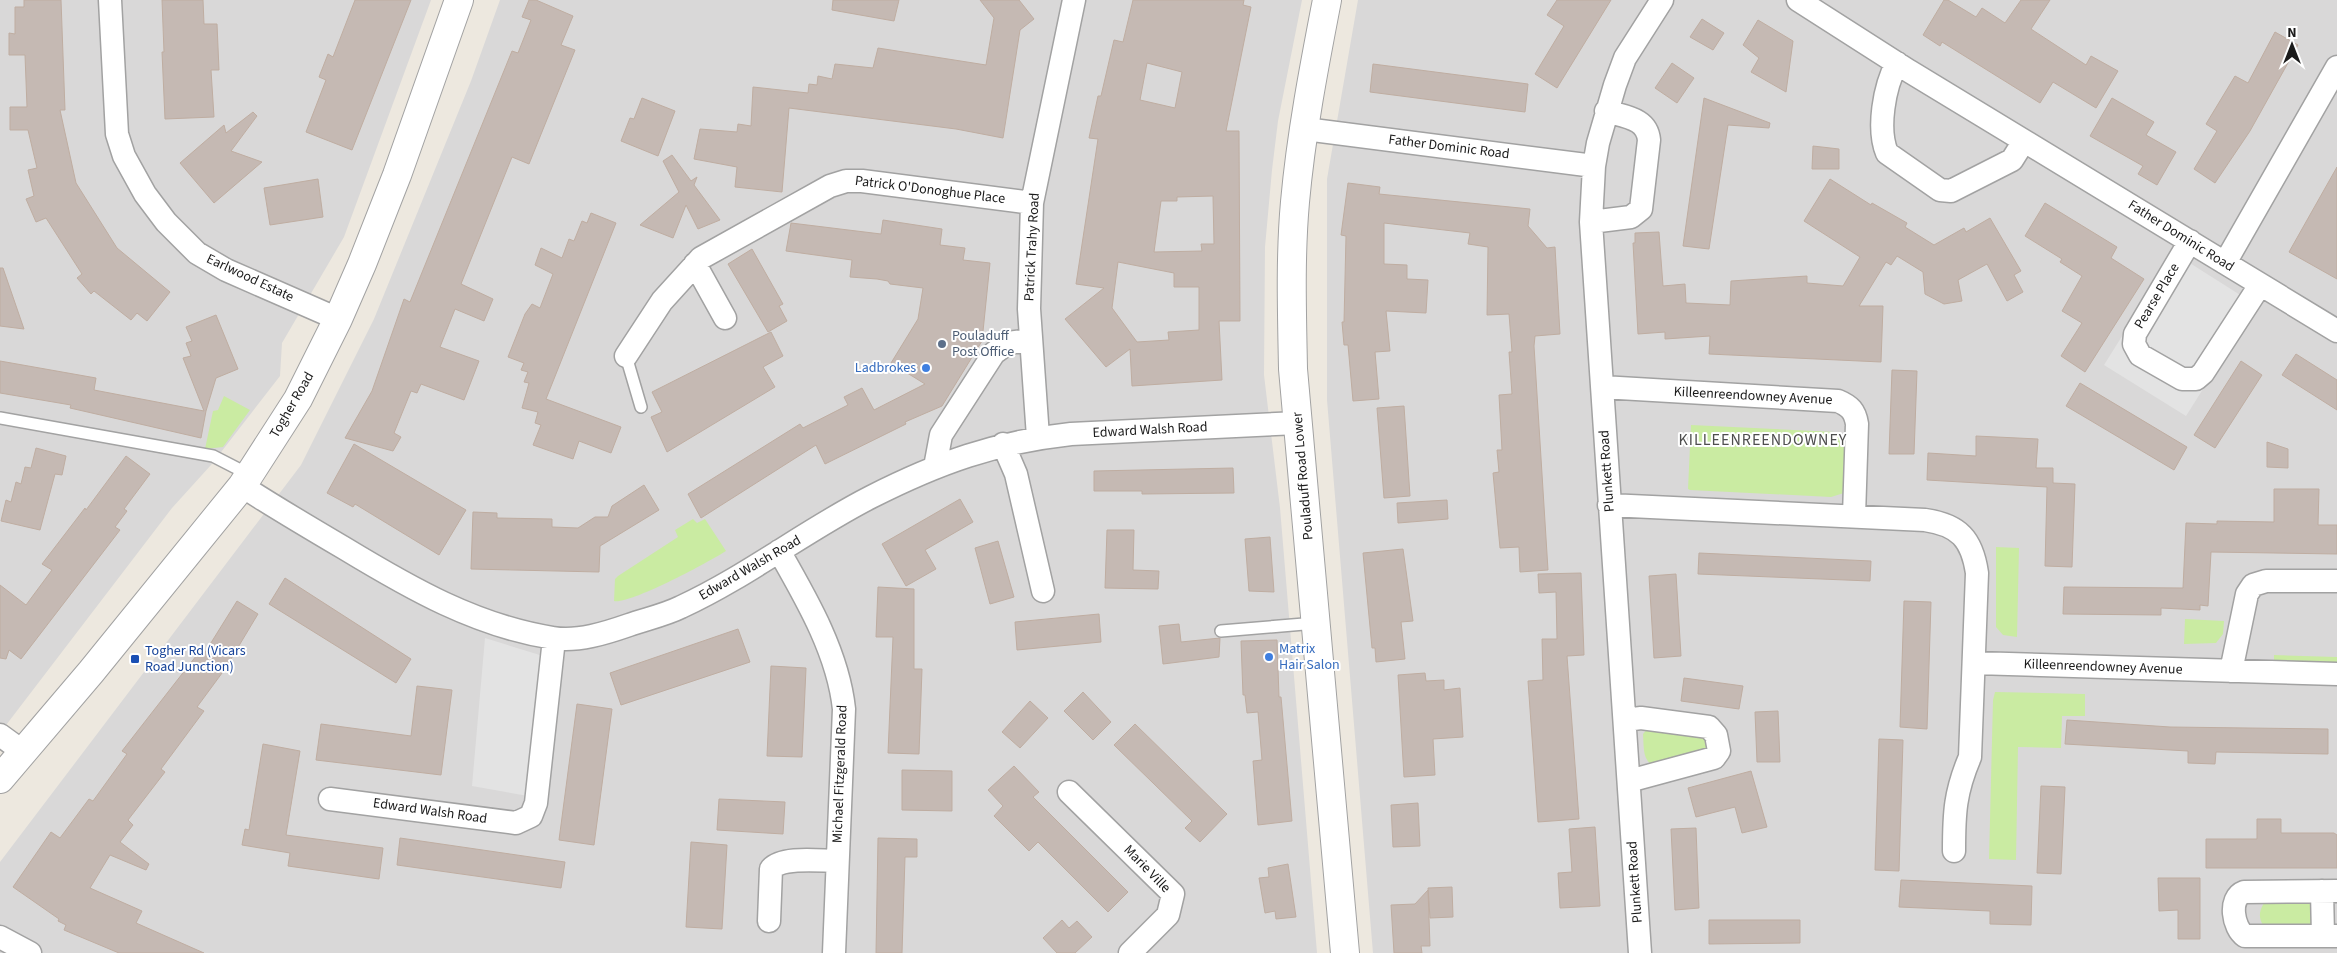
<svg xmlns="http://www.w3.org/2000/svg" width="2337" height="953" viewBox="0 0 2337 953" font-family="'Source Sans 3',sans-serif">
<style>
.residential{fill:#d9d8d8}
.grass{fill:#caeba2}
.parking{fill:#e3e3e3}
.building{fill:#c5b9b3;stroke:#bfada1;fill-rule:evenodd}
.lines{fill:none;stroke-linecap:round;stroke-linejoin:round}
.service-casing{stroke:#a2a2a2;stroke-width:14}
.minor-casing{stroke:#a2a2a2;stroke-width:25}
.tertiary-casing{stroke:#a2a2a2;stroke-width:30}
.service{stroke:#fff;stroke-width:11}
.minor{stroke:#fff;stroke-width:22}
.tertiary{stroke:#fff;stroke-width:28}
.service-dot{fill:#5c6f8a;stroke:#fff;stroke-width:2}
.shop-dot{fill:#3f7fe0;stroke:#fff;stroke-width:2}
.transit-dot{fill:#1a4fb4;stroke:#fff;stroke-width:2}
.labels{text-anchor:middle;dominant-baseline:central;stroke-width:4;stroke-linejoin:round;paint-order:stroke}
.street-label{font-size:14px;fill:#1b1b1b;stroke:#fff}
.service-label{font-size:14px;fill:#4e5e75;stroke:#fff;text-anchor:start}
.shop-label{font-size:14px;fill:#366cbe;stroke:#fff;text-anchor:end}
.transit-label{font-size:14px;fill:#164399;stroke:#fff;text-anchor:start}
.quarter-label{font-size:16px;letter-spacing:1px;fill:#4e4e4e;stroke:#fff}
</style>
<rect width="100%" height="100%" fill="#ede8df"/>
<path class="residential" d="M0,0H431L344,237L282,343L280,376L211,465L172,508L0,733Z
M500,0H1302L1278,121L1272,170L1265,247L1264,375L1280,508L1317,953H0V862L301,465L374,319L471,81Z
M1358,0H2337V953H1373L1327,400V179Z"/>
<path class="grass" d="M224,396L250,410L223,447L205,449L213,411L218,410Z
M1691,425L1835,432L1846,440L1844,493L1831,497L1690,490L1688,489Z
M693,519L697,523L705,519L726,551C709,562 629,605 614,601L615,579L618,576L678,537L675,530Z
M1996,547L2019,548L2017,637L2003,635L1996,627Z
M2185,619L2224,621L2223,634L2216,643L2184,644Z
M2274,655L2337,657V664L2274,662Z
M1995,692L2085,694V716H2062L2061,748L2018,747L2016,860L1989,859L1993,700Z
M1649,727L1706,734L1708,749L1653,766C1642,759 1644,746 1643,734Z
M2313,895L2314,930L2264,926C2256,916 2261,907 2268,897Z"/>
<path class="parking" d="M2174,253L2256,305L2186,416L2104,365Z
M485,638L543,656L528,796L472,786Z"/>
<path class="building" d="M24,0H61L65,110H60L76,183L117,248L170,292L147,321L137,313L131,320L94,291L91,294L77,278L82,274L46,218L36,222L26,199L34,196L28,170L37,168L28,130H10V107H27L25,55H9V33L15,34V7H24Z
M162,0H203L204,24H217L219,70H211L214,117L165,119L162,52H164Z
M355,0H411L352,150L306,132L326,80L319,77L328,54L333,57Z
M529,0H536L573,16L561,45L575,50L529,164L512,157L461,284L493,299L484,321L455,309L440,347L479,361L464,400L421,384L417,393L411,391L394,433L401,437L393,451L345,438L372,391L404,299L410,302L512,51L518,53L531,20L522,17Z
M833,0H899L894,21L832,10Z
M980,0H1019L1034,19L1020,30L1003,138L956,129L789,108L782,192L735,187L737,167L694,159L700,129L737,132L738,124L751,126L753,87L808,93L809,84L817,85L818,76L832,79L835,64L873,68L878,48L986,65L994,18Z
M1133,0H1244L1243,5L1251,7L1226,131H1239L1240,321H1219L1222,380L1132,386L1130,349L1106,367L1065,319L1104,288L1076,284L1098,139L1089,138L1098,96H1101L1114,40L1123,42ZM1147,63L1182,72L1175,108L1140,100ZM1213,196L1214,244H1201L1202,251L1154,252L1161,201H1177V197ZM1118,262L1174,273V287H1199V330L1168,332L1169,340L1137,342L1112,308Z
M1557,0H1611L1557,88L1535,74L1564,26L1547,15Z
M1944,0H1948L1976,17L1982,8L2005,23L2021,0H2050L2031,29L2086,65L2091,56L2118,71L2096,108L2053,82L2040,103L1942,42L1940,46L1923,35Z
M1702,19L1724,33L1713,50L1690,37Z
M1758,20L1793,41L1786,92L1751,72L1759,58L1743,45Z
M2275,32L2298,45L2250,131L2215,183L2194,169L2217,131L2206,124L2235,76L2248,83Z
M1672,63L1694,78L1677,103L1655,88Z
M1373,64L1528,84L1525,112L1370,92Z
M642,98L675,111L658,156L621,141L630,118L634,119Z
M1704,98L1770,123L1769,128L1728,125L1709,249L1683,246Z
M2112,98L2154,122L2146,135L2176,152L2157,185L2138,174L2143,166L2090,136Z
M253,112L257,116L231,151L262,162L214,203L180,163L224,125L226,133Z
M1813,146L1839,149V169H1812Z
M672,155L691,181L697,177L694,185L720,220L698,229L686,205L673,238L640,225L679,192L663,161Z
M2337,167V279L2289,252Z
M318,179L323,217L270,225L264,188Z
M1830,179L1871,205L1872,203L1907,223L1905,227L1934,245L1964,228L1966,232L1990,218L2021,271L2014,275L2023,292L2007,301L1987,264L1958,280L1962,301L1944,304L1925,294L1923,272L1897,256L1891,265L1886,262L1859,306H1883L1881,362L1709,354L1710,336L1665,339V332L1638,334L1633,243H1635V233L1659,232L1663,286L1685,284L1686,303L1730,305L1731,281L1807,276V283L1843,286L1860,257L1804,221Z
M1348,183L1380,187L1379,194L1530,209L1528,226L1547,248L1555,247L1560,334L1535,336L1534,346L1548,570L1520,572L1519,547L1500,548L1493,473L1499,472L1497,450H1502L1499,395L1512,394L1509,352H1512L1509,314L1487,315L1488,247L1468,244L1470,233L1384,223V264L1407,265V279L1428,280L1426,313L1386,311L1390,351L1375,352L1379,399L1353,401L1348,345H1344L1342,322H1344L1346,236L1341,235Z
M2045,203L2117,247L2111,258L2144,279L2085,372L2061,356L2082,323L2062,311L2082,276L2060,262L2062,259L2025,236Z
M591,213L616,223L546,399L621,427L611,453L579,441L573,459L533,445L541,425L535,423L538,412L522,408L529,383L524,382L528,372L521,370L524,363L508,357L525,314L532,304L540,308L553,274L535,265L541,248L562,258L569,239L574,241L582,221L587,223Z
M883,220L942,229L940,245L965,248L963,260L990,263L982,341L942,406L905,422L906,424L825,464L816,445L701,518L688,494L800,424L803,428L848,405L844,397L862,388L874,410L925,384L891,363L918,319L923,288L890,284L888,281L877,279L850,277L852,260L786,251L791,223L881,234Z
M752,249L783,304L779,306L787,321L768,332L728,264Z
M0,268H3L24,329L0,326Z
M216,315L238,369L216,378L206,411L201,438L70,408L71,405L0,393V361L96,378L94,390L204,411L183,358L191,356L186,343L192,341L186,327Z
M771,332L783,356L763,367L775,387L667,452L651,417L662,412L652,392Z
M2296,354L2337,380V410L2282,375Z
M2241,361L2262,375L2215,448L2194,435Z
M1892,370L1917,371L1914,454H1889Z
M2080,383L2187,447L2174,470L2066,406Z
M1404,406L1410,496L1384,498L1377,408Z
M1976,436L2038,439L2036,468H2053V483L2075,484L2072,567L2045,566L2047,487L1927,480L1928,453L1976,456Z
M2267,442L2288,449V468L2267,467Z
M354,444L466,510L439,555L355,504L353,507L327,493Z
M36,448L66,456L62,475L55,474L40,530L1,521L6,500L11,502L16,482L21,484L25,467L31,468Z
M126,456L150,474L124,509L127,511L115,527L120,530L21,659L9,650L6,659L0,658V585L26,605L52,570L42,564L85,508L86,510Z
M1233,468L1234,493L1142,494V491H1094V471Z
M644,485L659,510L600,546L599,572L471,569L473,512L497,513V518L552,519V527L578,528L595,517H608L612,506Z
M2274,489H2319L2318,525H2337V554L2211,552L2208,606L2200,605V610L2161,608V615L2063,614L2064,587L2183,588L2186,523L2217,524V521L2274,522Z
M960,499L973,522L925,550L936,569L906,586L882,544Z
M1447,500L1448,519L1398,523L1397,503Z
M1107,530H1134L1133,570L1159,571L1158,589L1105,588Z
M1270,537L1274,592L1249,591L1245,539Z
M998,541L1014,597L990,604L975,548Z
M1403,549L1413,621L1401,622L1405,659L1376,662L1375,648H1372L1363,553Z
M1699,553L1871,561L1870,581L1698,574Z
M1581,573L1584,655L1567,656L1579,819L1538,822L1528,681L1543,680L1542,639H1557L1556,592L1539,593L1538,574Z
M1676,574L1681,656L1654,658L1649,576Z
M285,578L411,659L396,683L269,604Z
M878,587L914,589V669H922L919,754L888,753L893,637H876Z
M237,601L258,614L225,669L197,707L204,711L161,769L165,772L128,820L133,825L120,842L149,864L146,870L110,855L90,888L142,911L136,923L204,953H119L64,930L66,925L58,921L59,919L13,887L51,832L60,838L89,799L93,801L127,754L122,751L200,651L204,654Z
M1904,601L1931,602L1927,729L1900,727Z
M1099,614L1101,642L1017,650L1015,622Z
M1179,624L1181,642L1220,638L1219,657L1163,664L1159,626Z
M738,629L750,662L621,705L610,673Z
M1277,640L1279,697H1281L1292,821L1258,825L1253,761L1262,760L1258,712L1247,713L1245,695H1243L1241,641Z
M771,666L806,668L802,757L767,756Z
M1425,673L1426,681L1444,680V690L1460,688L1463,737L1433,739L1435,775L1404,777L1398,675Z
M1684,678L1743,686L1739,709L1681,701Z
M417,686L452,690L441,775L316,760L321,724L411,736Z
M1083,692L1111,722L1093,740L1064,711Z
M1030,701L1048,718L1020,748L1002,732Z
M577,704L612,709L594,845L559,840Z
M1778,711L1780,762H1757L1755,712Z
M2067,720L2170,727L2328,729V754L2216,752L2215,764L2188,763V751L2065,744Z
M1135,724L1227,814L1200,842L1185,828L1192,821L1114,745Z
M1879,739L1903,740L1899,871L1875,870Z
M263,744L300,751L286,835L383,848L379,879L288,866L290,853L242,845L245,829L249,830Z
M1014,766L1039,792L1033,797L1128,892L1108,912L1038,842L1029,851L994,816L1003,806L988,790Z
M902,770L952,771V811L902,810Z
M1751,771L1767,827L1742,833L1735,807L1696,817L1688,788Z
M2041,786L2065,787L2061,874L2037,873Z
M719,799L785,802L783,834L717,830Z
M1418,803L1420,846L1393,847L1391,805Z
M2257,819H2281V833H2334L2337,835V868H2206V839H2257Z
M1595,827L1600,906L1560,908L1558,873L1572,872L1569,829Z
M1696,828L1699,908L1675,910L1671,829Z
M400,838L565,862L561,888L397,865Z
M878,838L917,839V857H905L902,953H876Z
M691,842L727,845L722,929L686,927Z
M1288,864L1296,917L1276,919L1275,911L1265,913L1259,878L1269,877L1268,868Z
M2158,878H2200V939H2178V910L2159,911Z
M1901,880L2032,886L2031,925L1990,924V911L1899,907Z
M1452,887L1453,917L1430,918L1428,888Z
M1428,890L1430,946H1421L1422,953H1394L1391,905L1415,904Z
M1062,920L1069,928L1077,921L1092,937L1075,953H1057L1043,938Z
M1709,920H1800V943L1709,944Z"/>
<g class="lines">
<defs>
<path id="service" d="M626,356L641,407
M0,418L213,456L250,475
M1221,631L1316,623"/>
<path id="minor" d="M110,0L117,134L124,156L145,194L166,222L197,253L226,270L338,319
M1798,0L1909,71L2337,331
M1897,63C1884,87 1877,129 1887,153L1940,190L1951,191L2012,160L2024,141
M1305,129L1594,166
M1591,222L1631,217L1641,209L1649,140C1647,118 1625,117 1606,111
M2190,241L2135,334L2134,344L2140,355L2182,379H2196L2203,373L2260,285
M2225,263L2337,67
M695,264L725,318
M626,356L662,301L701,258L830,186L846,181H862L1032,203
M1602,387L1838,401C1850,406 1855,411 1857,424L1854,516
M1038,437L1029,309L1032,203L1074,0
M1003,444L1016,474L1043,591
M935,467L941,435L994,353L1008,343L1030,340
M242,486C276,508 310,528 344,548C410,588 476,626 553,638C578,642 606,633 629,625C646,619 665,615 681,607C748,576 806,530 871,497C938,463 996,442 1071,434L1298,423
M1609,505L1925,520C1959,525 1972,539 1977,573L1970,757C1955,792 1954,813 1954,851
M779,551C807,600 838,653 844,709L834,953
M1975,663L2337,674
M2231,671L2247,594L2253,585L2266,581H2337
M1625,720L1641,718L1709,727L1716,735L1719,751L1714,758L1629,781
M0,735L22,751
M1069,792L1173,894L1168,915L1130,953
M330,799L516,823L531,816L536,803L554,639
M2322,891L2323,936
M2337,891L2244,892C2228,898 2233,928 2245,936H2337
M769,921L771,869C783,856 819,861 837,861
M0,937L30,953
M1640,953L1591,222L1594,166L1598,143L1615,85L1625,58L1662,0"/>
<path id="tertiary" d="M1327,0C1314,67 1301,135 1295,202C1290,258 1292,314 1293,369L1345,953
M0,779L91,672L242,486L298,399L338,319L362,264L397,175L459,0"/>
</defs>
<use href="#service" class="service-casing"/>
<use href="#minor" class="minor-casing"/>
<use href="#tertiary" class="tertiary-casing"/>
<use href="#service" class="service"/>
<use href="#minor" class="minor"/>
<use href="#tertiary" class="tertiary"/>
</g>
<circle class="service-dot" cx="942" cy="344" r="5"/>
<g class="shop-dot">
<circle cx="926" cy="368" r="5"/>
<circle cx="1269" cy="657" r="5"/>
</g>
<rect class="transit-dot" x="130" y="654" width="10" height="10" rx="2.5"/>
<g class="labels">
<g class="street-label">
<text transform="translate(1449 147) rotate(7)">Father Dominic Road</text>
<text transform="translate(930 190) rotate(7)">Patrick O'Donoghue Place</text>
<text transform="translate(2181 236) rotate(32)">Father Dominic Road</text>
<text transform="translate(1032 247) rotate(-87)">Patrick Trahy Road</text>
<text transform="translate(250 278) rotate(25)">Earlwood Estate</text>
<text transform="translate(2157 296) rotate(-59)">Pearse Place</text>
<text transform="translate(1753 396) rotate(3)">Killeenreendowney Avenue</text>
<text transform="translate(292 405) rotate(-60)">Togher Road</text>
<text transform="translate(1150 430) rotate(-3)">Edward Walsh Road</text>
<text transform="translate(1607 471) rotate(-94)">Plunkett Road</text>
<text transform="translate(1303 476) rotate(-95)">Pouladuff Road Lower</text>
<text transform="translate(750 568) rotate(-30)">Edward Walsh Road</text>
<text transform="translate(2103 667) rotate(2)">Killeenreendowney Avenue</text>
<text transform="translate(840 774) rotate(-88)">Michael Fitzgerald Road</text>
<text transform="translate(430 811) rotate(8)">Edward Walsh Road</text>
<text transform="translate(1147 869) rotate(46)">Marie Ville</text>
<text transform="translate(1635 882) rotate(-94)">Plunkett Road</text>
</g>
<g class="service-label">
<text x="952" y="336">Pouladuff<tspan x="952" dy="16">Post Office</tspan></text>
</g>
<g class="shop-label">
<text x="916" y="368">Ladbrokes</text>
<text x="1279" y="649" text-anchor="start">Matrix<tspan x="1279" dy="16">Hair Salon</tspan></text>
</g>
<g class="transit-label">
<text x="145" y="651">Togher Rd (Vicars<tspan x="145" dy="16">Road Junction)</tspan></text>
</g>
<g class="quarter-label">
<text x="1763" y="440">KILLEENREENDOWNEY</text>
</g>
</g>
<g transform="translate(2292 45)" stroke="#ffffff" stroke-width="4" paint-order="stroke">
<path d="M0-4L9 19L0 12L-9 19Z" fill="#1b1b1b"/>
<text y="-8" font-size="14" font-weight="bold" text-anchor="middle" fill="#1b1b1b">N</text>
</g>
</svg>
